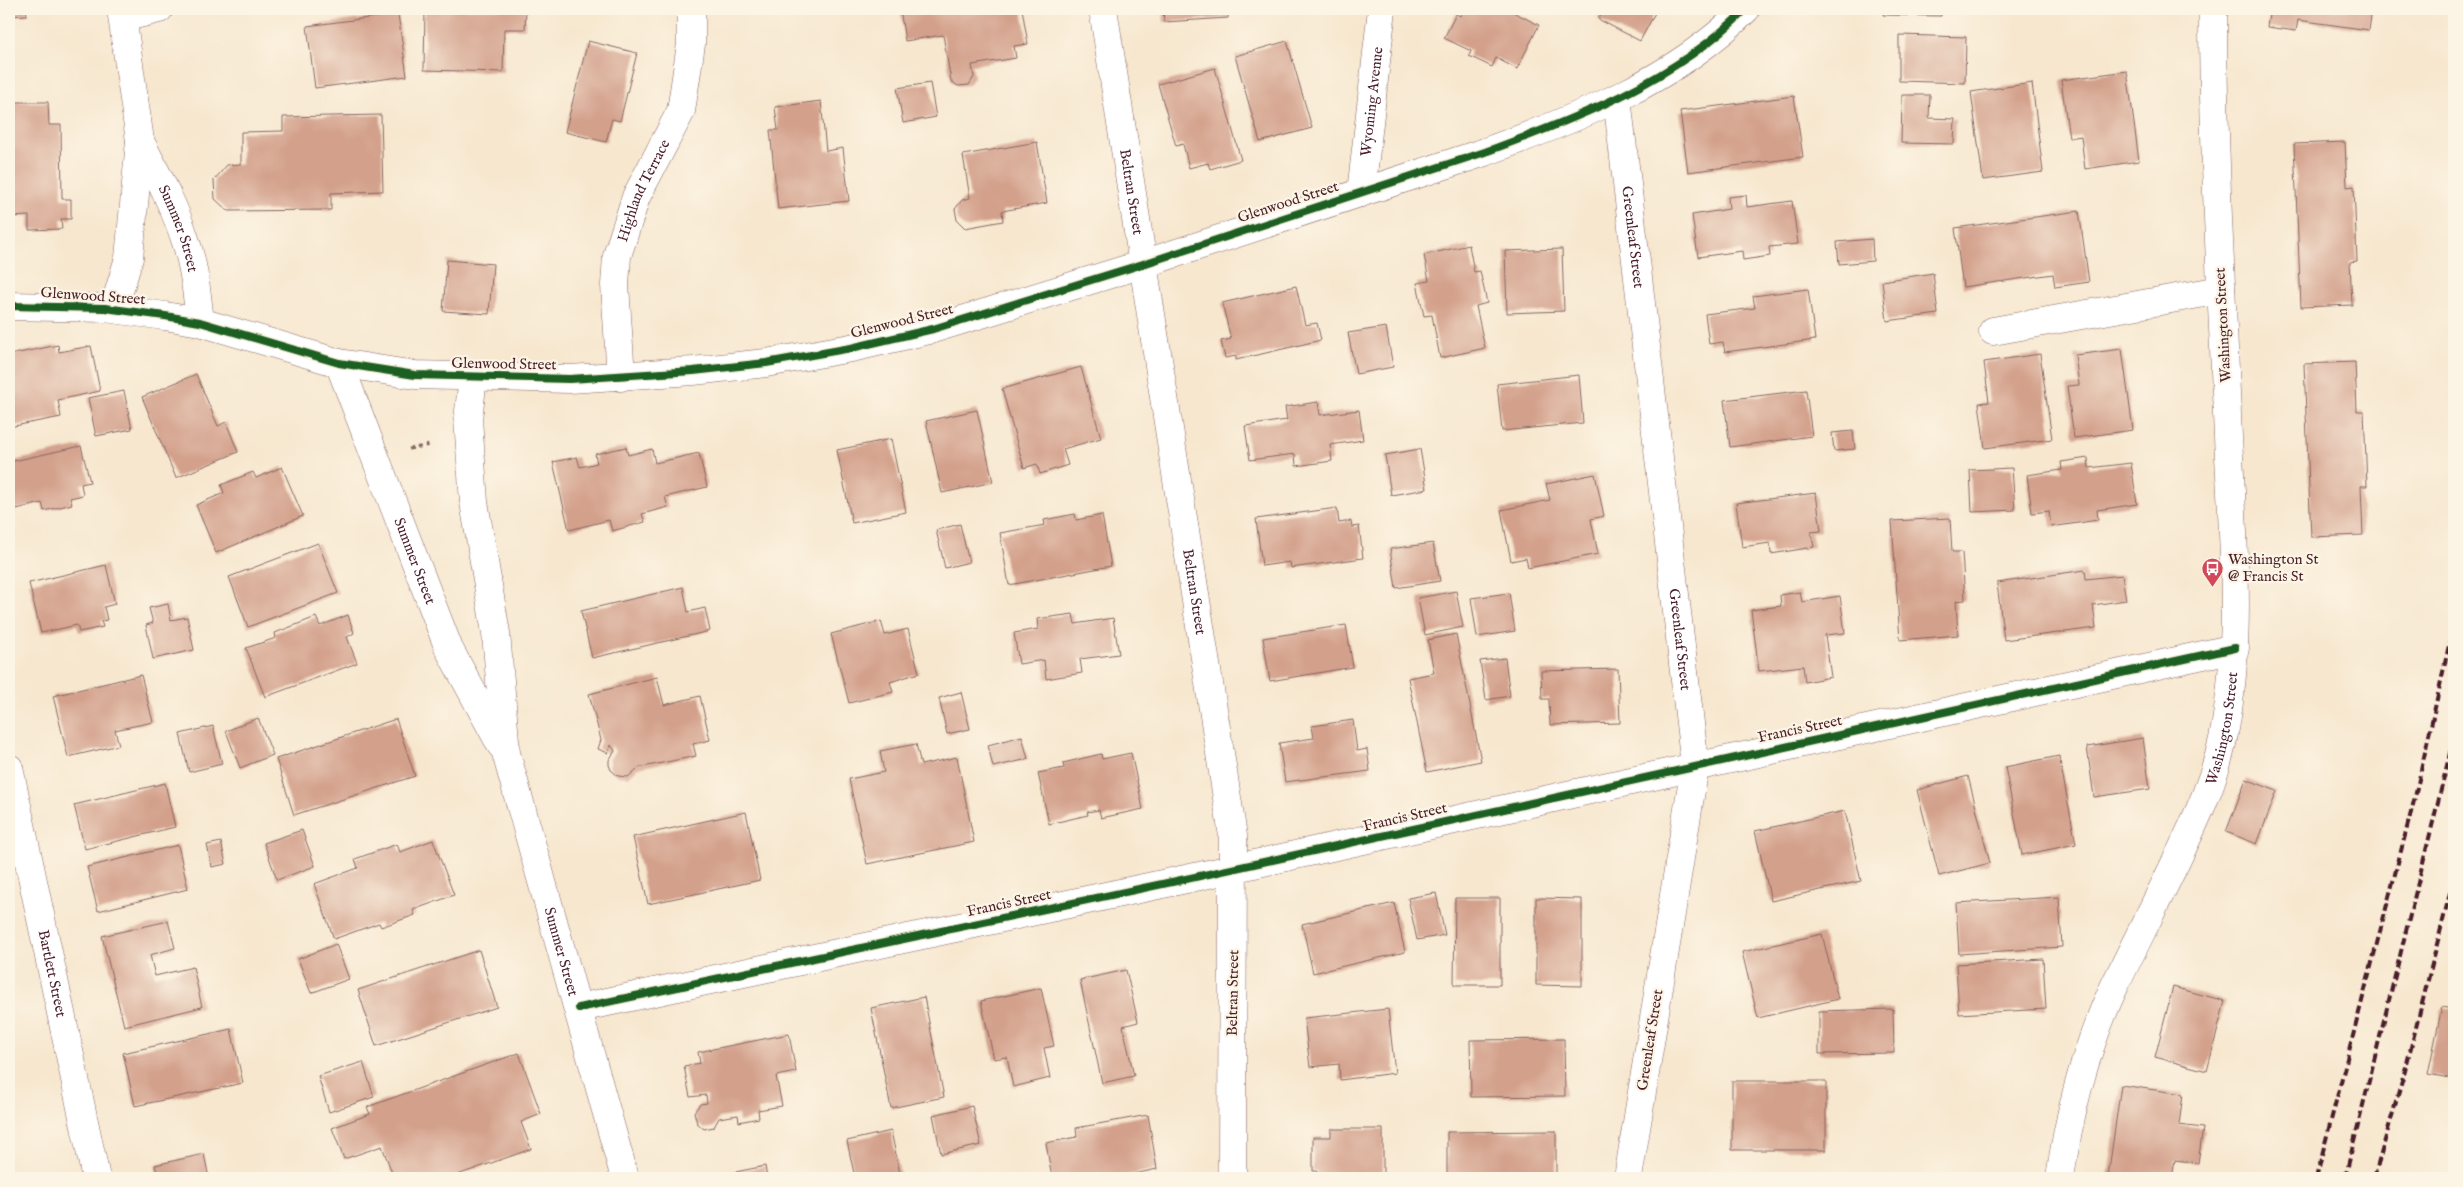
<svg xmlns="http://www.w3.org/2000/svg" width="2463" height="1187" viewBox="0 0 2463 1187" font-family="'IM FELL English',serif">
<style>
.building{fill:#d3a08b}
.lines{fill:none;stroke-linecap:round;stroke-linejoin:round}
.minor-casing{stroke:#876564;stroke-width:29}
.path{stroke:#876564;stroke-width:3;stroke-dasharray:4 4;stroke-linecap:butt}
.minor{stroke:#fff;stroke-width:28}
.rail{stroke:#4a1f2b;stroke-width:4;stroke-dasharray:8 4;stroke-linecap:butt}
.cycleway-casing{stroke:#fcf5e5;stroke-width:11}
.cycleway{stroke:#1b5e20;stroke-width:8}
.labels{text-anchor:middle;dominant-baseline:central;stroke-width:4.5;stroke-linejoin:round;paint-order:stroke}
.street-label{font-size:15px;fill:#4a1f2b;stroke:#fcf5e5}
.poi-label{font-size:15px;fill:#4a1f2b;stroke:#fcf5e5;text-anchor:start}
</style>
<rect width="100%" height="100%" fill="#fcf5e5"/>
<filter id="ink" filterUnits="userSpaceOnUse"><feTurbulence type="fractalNoise" baseFrequency=".02" numOctaves="2"/><feDisplacementMap in="SourceGraphic" scale="10" xChannelSelector="R" yChannelSelector="G"/><feConvolveMatrix kernelMatrix="1 2 1 2 8 2 1 2 1" color-interpolation-filters="sRGB"/></filter>
<filter id="wash" filterUnits="userSpaceOnUse"><feTurbulence type="fractalNoise" baseFrequency=".0096" numOctaves="4" result="noise"/><feDisplacementMap in="SourceGraphic" scale="20" xChannelSelector="R" yChannelSelector="G"/><feGaussianBlur stdDeviation="1.12" result="paint"/><feColorMatrix in="noise" values="0 0 0 0 0 0 0 0 0 0 0 0 0 0 0 0 0 1.4 0 .05"/><feComposite in="paint" operator="in"/></filter>
<g filter="url(#wash)">
<rect width="100%" height="100%" fill="#f7e7cf"/>
<g id="blocks">
<path class="building" d="M9,9H26L27,15L9,16Z
M425,9H526L525,29H504L503,72L424,70Z
M900,9H1022L1028,44L1014,46L1016,58L972,65L974,77L969,85L958,86L951,81L943,35L905,41Z
M1163,9H1228V18L1164,22Z
M1464,9H1483L1489,12L1490,9H1507L1539,25L1517,69L1496,58L1492,67L1469,56L1471,51L1444,38L1456,14L1460,16Z
M1604,9H1657L1640,41L1598,19Z
M1883,9H1941V16L1883,15Z
M2056,9H2096V11Z
M2270,9H2372L2369,30L2298,20L2296,31L2267,27Z
M398,14L407,76L315,88L307,26Z
M1899,35L1966,37L1965,83L1899,81Z
M588,41L637,53L620,121L612,119L606,142L565,132Z
M1287,41L1312,128L1260,142L1235,56Z
M1215,68L1241,160L1210,169L1208,163L1189,168L1183,144L1176,146L1158,84Z
M2127,71L2139,161L2085,169L2081,136L2069,138L2061,80Z
M930,83L936,117L903,123L897,88Z
M2032,83L2043,172L1983,180L1971,92Z
M1902,95H1930L1929,118L1955,119L1954,144L1901,143Z
M1794,96L1803,157L1688,172L1680,111Z
M821,101L826,151L843,148L849,201L778,209L770,130H778L775,107Z
M9,102H48L49,125H61L62,199H71V219H61L62,229L29,230V216L9,217Z
M381,115L383,191L331,193V210L228,211L215,199L214,180L227,165L241,164V132L283,131V117Z
M1037,142L1047,203L1002,211L1003,221L965,228L957,220L955,209L962,200L970,198L963,155Z
M2345,142L2347,187L2354,186L2357,261L2350,262L2352,305L2301,307L2294,144Z
M1746,195L1747,207L1792,201L1798,244L1769,247L1770,256L1743,260L1742,251L1698,257L1692,215L1729,209L1728,197Z
M2079,211L2089,282L2055,287L2053,274L1963,287L1955,228Z
M1872,239L1873,261L1839,264L1837,242Z
M1469,245L1474,272L1480,271L1487,303L1476,306L1485,348L1440,358L1432,315L1424,316L1417,283L1429,281L1424,255Z
M1562,249L1564,311L1507,313L1505,251Z
M447,260L493,264L489,314L443,311Z
M1933,273L1938,314L1887,321L1882,281Z
M1296,286L1305,325L1317,323L1321,340L1236,360V356L1225,358L1221,341L1231,339L1222,303Z
M1808,289L1815,340L1725,352L1723,342L1709,344L1705,314L1755,308L1753,296Z
M1386,327L1393,367L1356,374L1348,333Z
M58,345L59,352L91,346L100,391L58,400L61,417L9,427V355Z
M2122,349L2133,430L2074,438L2067,386L2079,385L2075,355Z
M2040,354L2052,439L1985,448L1979,403L1989,402L1984,362Z
M2355,362L2357,411H2364L2367,486H2361L2363,535L2311,537L2304,364Z
M1081,367L1101,438L1063,449L1068,465L1040,474L1037,464L1024,468L1002,389Z
M196,374L218,426L226,422L238,452L176,478L142,397Z
M1579,375L1583,423L1502,431L1497,384Z
M1806,390L1812,436L1730,447L1724,400Z
M124,391L132,429L96,436L88,398Z
M1318,402L1320,415L1359,410L1363,440L1330,445L1332,461L1296,466L1295,454L1250,460L1245,426L1287,420L1285,407Z
M977,410L993,482L942,493L926,421Z
M1853,431L1855,449L1834,451L1832,433Z
M891,439L906,512L852,523L837,450Z
M81,446L90,482L81,484L83,495L70,498L72,504L44,511L42,503L12,510L9,495V462Z
M626,447L628,455L652,449L655,463L699,453L707,487L665,497L668,507L642,514L645,522L612,531L609,520L569,530L553,462L577,457L580,467L597,463L595,454Z
M1420,449L1427,489L1391,495L1385,455Z
M2088,458L2089,468L2131,463L2137,504L2097,510L2098,520L2051,527L2049,511L2032,513L2027,475L2062,470L2061,462Z
M282,467L303,516L216,553L196,505L224,493L221,485L253,472L256,478Z
M2012,468L2015,510L1972,512L1970,470Z
M1595,474L1604,516L1591,519L1598,554L1528,568L1526,558L1511,561L1501,510L1550,500L1546,484Z
M1816,493L1821,531L1811,532L1814,547L1771,554L1770,543L1742,547L1736,503Z
M1337,508L1339,523L1351,521L1352,527L1359,526L1363,558L1291,568L1290,562L1262,566L1256,519Z
M1075,514L1076,520L1102,515L1111,566L1009,585L1000,533L1045,525L1044,520Z
M1950,518L1952,552H1962L1965,600L1956,601L1958,635L1900,640L1892,521Z
M960,524L969,562L945,568L936,530Z
M318,543L338,593L248,627L229,577Z
M1433,543L1440,581L1396,588L1390,549Z
M106,565L115,604L104,607L107,620L101,621L103,627L79,632L77,625L41,633L29,583Z
M2085,570L2086,579L2122,575L2126,600L2093,605L2096,628L2004,640L1997,583Z
M683,587L688,612L705,608L710,631L592,658L581,611Z
M1456,591L1463,627L1425,635L1418,598Z
M1800,592L1802,602L1840,596L1845,633L1825,635L1831,677L1805,682L1803,666L1759,671L1751,610L1781,606L1780,595Z
M1509,593L1515,631L1477,637L1471,598Z
M168,604L171,620L187,617L194,650L153,659L146,625L153,623L149,608Z
M1073,614L1075,624L1113,618L1119,654L1080,659L1082,673L1046,679L1044,660L1019,664L1014,633L1038,629L1037,619Z
M348,615L354,633L347,637L357,663L265,697L246,648L276,638L275,633L316,617L320,626Z
M881,621L885,635L908,629L919,673L890,682L893,692L849,703L831,634Z
M1346,625L1353,667L1270,681L1263,638Z
M1456,634L1481,761L1427,772L1408,678L1434,673L1428,640Z
M1505,658L1510,696L1486,700L1480,661Z
M1618,669L1620,723L1550,725L1549,699H1542L1541,671Z
M141,675L153,722L115,730L119,745L68,757L53,696Z
M657,677L664,705L700,696L710,740L693,744L696,756L638,768L628,777L618,776L611,770L609,765V760L615,751L611,745L608,753L598,749L601,740L589,694Z
M961,692L970,729L947,734L939,698Z
M258,718L273,755L240,768L226,731Z
M396,719L415,776L294,815L276,759Z
M1353,720L1357,751L1367,749L1370,771L1285,782L1279,743L1314,738L1312,726Z
M213,726L222,764L189,772L180,734Z
M1022,736L1028,759L993,767L988,745Z
M2143,738L2150,789L2094,797L2087,747Z
M916,744L921,765L957,757L974,842L867,864L849,779L884,772L880,751Z
M1131,753L1143,809L1101,818L1099,810L1087,812L1088,815L1049,824L1038,773L1064,768L1063,763L1101,754L1102,759Z
M2059,756L2076,844L2022,855L2005,767Z
M1968,776L1990,863L1939,876L1917,790Z
M2246,779L2277,791L2257,844L2226,832Z
M165,783L175,827L85,849L74,805Z
M1845,811L1861,881L1771,901L1755,831Z
M746,812L760,880L648,904L633,837Z
M302,830L315,866L277,880L264,843Z
M433,840L454,895L413,910L415,915L381,927L379,923L334,939L314,884L358,868L355,859L397,844L400,852Z
M221,842L226,864L212,867L207,845Z
M178,845L188,889L98,911L87,867Z
M1436,893L1445,935L1417,940L1408,898Z
M2059,897L2062,947L1959,954L1956,903Z
M1455,898H1500V985H1454Z
M1536,898L1582,899V986L1536,985Z
M1394,903L1405,952L1313,973L1302,924Z
M168,921L175,948L150,955L155,976L193,967L202,1007L124,1026L102,936Z
M1822,934L1838,999L1758,1018L1742,952Z
M336,944L349,979L311,993L298,959Z
M479,950L497,1007L376,1046L358,990Z
M2043,959L2046,1009L1959,1014L1956,964Z
M1126,970L1138,1022L1123,1026L1134,1076L1102,1083L1080,980Z
M2173,987L2225,1001L2207,1071L2155,1057Z
M1041,988L1054,1046L1044,1048L1050,1078L1013,1087L1007,1057L994,1059L981,1001Z
M924,997L944,1097L891,1108L871,1008Z
M2442,1007L2454,1009V1052L2449,1078L2428,1074Z
M1388,1009L1395,1073L1340,1080L1339,1064L1310,1067L1304,1018Z
M1893,1009L1894,1053L1819,1054V1011Z
M231,1029L243,1083L135,1106L123,1053Z
M789,1034L796,1072L776,1076L782,1106L758,1110L759,1118L739,1122L738,1115L719,1118L714,1127L704,1129L697,1123L694,1112L700,1104L707,1103L706,1095L690,1097L684,1066L700,1063L698,1052Z
M1564,1039L1565,1096L1471,1097L1470,1040Z
M519,1053L541,1114L521,1122L531,1149L449,1178H394L382,1146L344,1159L332,1128L370,1114L367,1107Z
M363,1062L374,1097L329,1112L318,1076Z
M1732,1081H1826V1150H1732Z
M2121,1085L2183,1094L2179,1125L2203,1128L2198,1163L2175,1160L2172,1178L2108,1177Z
M972,1106L981,1145L941,1154L933,1115Z
M1148,1115L1157,1169L1116,1178H1084L1083,1175L1052,1178L1046,1143L1077,1137L1076,1128Z
M1331,1129H1383V1177L1317,1178V1171H1313V1137H1331Z
M891,1131L900,1174L880,1178H855L847,1141Z
M1556,1131V1178H1447V1132Z
M204,1154L209,1178H158L155,1165Z
M765,1166L767,1178H711V1177Z"/>
</g>
</g>
<g filter="url(#ink)">
<use href="#blocks" fill-opacity="0" stroke="#876564" stroke-width="1"/>
<g class="lines">
<defs>
<g id="minor">
<path id="s1" d="M1103,9L1233,836L1232,1178"/>
<path d="M123,18L159,9"/>
<path id="s2" d="M1617,98L1695,766L1628,1178"/>
<path id="s3" d="M140,141C156,173 174,205 185,239C194,265 197,294 200,322"/>
<path id="s4" d="M1361,193L1382,9"/>
<path d="M9,306L105,308L165,316L200,322L339,363L415,375L570,379L693,371L766,363L851,348L933,329L1143,264L1485,152C1578,118 1676,80 1746,9"/>
<path d="M114,308L129,258L140,141L121,9"/>
<path d="M1993,331L2221,290"/>
<path id="s5" d="M339,363L449,649L501,745"/>
<path id="s6" d="M621,377L615,285L617,256L636,197L681,111L691,44V9"/>
<path id="s7" d="M473,378L468,419L474,502L496,633L506,753L625,1178"/>
<path id="s8" d="M9,768L96,1178"/>
<path d="M579,1008L1186,879L2235,648"/>
<path id="s9" d="M2060,1178C2069,1113 2086,1047 2114,987C2136,942 2159,897 2181,851C2198,815 2215,778 2223,739C2243,640 2233,538 2228,437C2222,295 2213,152 2213,9"/>
</g>
</defs>
<use href="#minor" class="minor-casing"/>
<path class="path" d="M409,449L430,445"/>
<use href="#minor" class="minor"/>
<path class="rail" d="M2316,1178L2415,797L2454,623
M2345,1178L2454,737
M2374,1178L2405,1071L2454,877"/>
<defs>
<path id="cycleway" d="M9,306L105,308L165,316L200,322L339,363L415,375L570,379L693,371L766,363L851,348L933,329L1143,264L1485,152C1578,118 1676,80 1746,9
M579,1008L1186,879L2235,648"/>
</defs>
<use href="#cycleway" class="cycleway-casing"/>
<use href="#cycleway" class="cycleway"/>
</g>
</g>
<defs>
<symbol id="bus-pin" viewBox="-11 -11 22 30"><path d="M0 17L-7.5 6A9.5 9.5 0 1 1 7.5 6Z" fill="#d1495b" stroke="#fcf5e5"/><path d="M-5-6H5V4H4V6H2V4H-2V6H-4V4H-5ZM-3.5-4V0h7V-4ZM-3.5 1.2v1.5H-2V1.2ZM2 1.2v1.5H3.5V1.2Z" fill="#fff"/></symbol>
</defs>
<g fill-rule="evenodd">
<use href="#bus-pin" x="2200" y="556" width="25" height="34"/>
</g>
<g class="labels">
<g class="street-label">
<text stroke="none"><textPath href="#s4" startOffset="92">Wyoming Avenue</textPath></text>
<text stroke="none"><textPath href="#s6" startOffset="192">Highland Terrace</textPath></text>
<text stroke="none"><textPath href="#s1" startOffset="185">Beltran Street</textPath></text>
<text transform="translate(1288 202) rotate(-18)">Glenwood Street</text>
<text stroke="none"><textPath href="#s3" startOffset="96">Summer Street</textPath></text>
<text stroke="none"><textPath href="#s2" startOffset="140">Greenleaf Street</textPath></text>
<text transform="translate(93 296) rotate(4)">Glenwood Street</text>
<text transform="translate(902 321) rotate(-14)">Glenwood Street</text>
<text transform="translate(2223 325) rotate(-93)">Washington Street</text>
<text transform="translate(504 364) rotate(1)">Glenwood Street</text>
<text stroke="none"><textPath href="#s5" startOffset="212">Summer Street</textPath></text>
<text stroke="none"><textPath href="#s1" startOffset="590">Beltran Street</textPath></text>
<text stroke="none"><textPath href="#s2" startOffset="545">Greenleaf Street</textPath></text>
<text stroke="none"><textPath href="#s9" startOffset="481">Washington Street</textPath></text>
<text transform="translate(1800 729) rotate(-12)">Francis Street</text>
<text transform="translate(1405 817) rotate(-13)">Francis Street</text>
<text transform="translate(1009 903) rotate(-12)">Francis Street</text>
<text stroke="none"><textPath href="#s7" startOffset="584">Summer Street</textPath></text>
<text stroke="none"><textPath href="#s8" startOffset="210">Bartlett Street</textPath></text>
<text transform="translate(1233 993) rotate(-89)">Beltran Street</text>
<text transform="translate(1650 1040) rotate(-81)">Greenleaf Street</text>
</g>
<g class="poi-label">
<text x="2228" y="559">Washington St<tspan x="2228" dy="17">@ Francis St</tspan></text>
</g>
</g>
<rect width="2463" height="1187" fill="none" stroke="#fcf5e5" stroke-width="30"/>
</svg>
